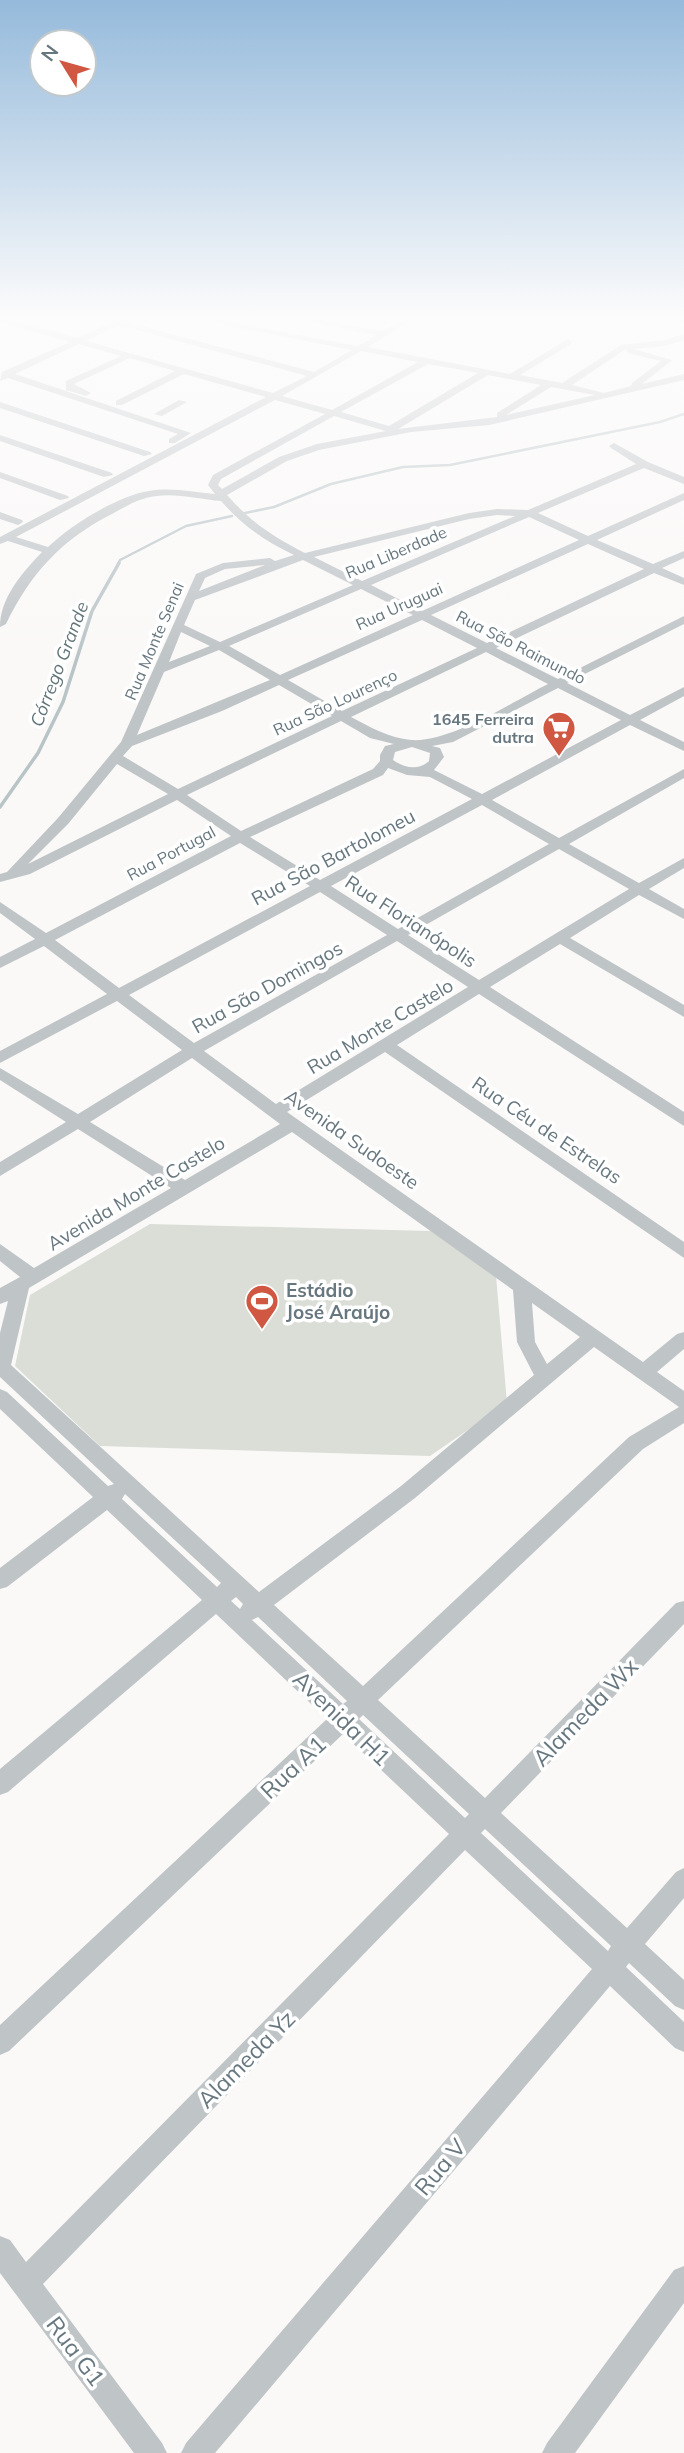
<svg xmlns="http://www.w3.org/2000/svg" width="684" height="2453" viewBox="0 0 684 2453" font-family="Mulish,sans-serif">
<style>
.green{fill:#daded7}
.lines{fill:none;stroke-linecap:round;stroke-linejoin:round}
.stream-far1{stroke:#b9c4c7;stroke-width:2.5}
.stream{stroke:#b9c4c7;stroke-width:3.5}
.minor{fill:#bfc4c7;fill-rule:evenodd}
.labels{text-anchor:middle;dominant-baseline:central;stroke-width:7;stroke-linejoin:round;paint-order:stroke}
.far-street-label{font-size:16px;fill:#67777f;stroke:#fff}
.far-poi-label{font-size:16px;font-weight:bold;fill:#67777f;stroke:#fff;text-anchor:end}
.far-water-label{font-size:18px;font-style:italic;fill:#637579;stroke:#fff}
.street-label{font-size:19px;fill:#67777f;stroke:#fff}
.poi-label{font-size:19px;font-weight:bold;fill:#67777f;stroke:#fff;text-anchor:start}
.near-street-label{font-size:23px;fill:#67777f;stroke:#fff}
</style>
<rect width="100%" height="100%" fill="#faf9f8"/>
<path class="green" d="M150,1224L431,1231L496,1276L507,1403L430,1456L100,1446L15,1366L30,1295Z"/>
<g class="lines">
<path class="stream-far1" d="M245,513L274,507L331,484L403,467L450,465L660,422L684,414
M118,564L120,560L186,526L232,516"/>
<path class="stream" d="M0,807L38,753L63,702L92,611L119,563"/>
<path class="minor" d="M0,319H9L77,338L110,323L102,319H127L126,322L314,372L352,350L196,319H213L358,346L376,335L297,319H315L383,331L404,319H414L368,347L510,374L568,339L572,342L571,344L520,375L562,383L621,345L664,340L684,334V340L665,346L633,349L672,360L642,384L684,374V380L489,425L411,432L319,450L287,461L227,495C252,523 272,536 305,553L469,513L497,509L528,510L636,464L611,448L609,446L614,443L648,462L684,477V484L644,468L538,513L588,536L684,493V500L597,540L653,564L684,551V558L662,568L684,578V585L654,573L496,648L558,679L684,616V624L567,683L630,715L684,687V696L640,720L684,742V751L630,725L492,800L559,838L684,769V778L569,844L639,883L684,858V868L649,889L684,909V919L639,895L570,938L684,1005V1017L560,944L490,987L684,1112V1126L479,994L397,1045L684,1242V1258L385,1052L287,1112L643,1362L677,1334L684,1332V1349L657,1372L684,1391V1423L643,1449L378,1700L485,1798L676,1603L684,1601V1624L501,1813L627,1928L676,1872L684,1868V1898L645,1944L684,1980V2010L675,2006L629,1963L626,1967L684,2022V2052L675,2048L610,1986L215,2453H181L186,2443L592,1969L465,1850L43,2284L162,2443L167,2453H134L0,2273V2236L10,2240L26,2262L449,1834L343,1734L9,2051L0,2055V2025L327,1719L216,1614L8,1792L0,1795V1769L202,1600L107,1510L7,1587L0,1589V1568L93,1497L0,1409V1389L7,1392L108,1486L114,1484L0,1377V1333L8,1301L0,1304V1288L20,1277L0,1261V1244L34,1268L171,1188L78,1129L0,1176V1162L66,1122L0,1080V1068L78,1114L182,1050L117,1001L0,1063V1051L107,994L44,946L0,968V957L35,939L0,913V902L46,933L231,836L177,800L30,874L0,882V874L7,872L58,818L121,742L196,574L223,563L270,558L275,561L294,555C265,541 243,526 221,501C197,499 170,491 146,498C134,501 123,508 112,514C62,539 30,574 6,624L0,627C0,598 22,573 42,552L8,541L0,544V537L266,397L184,374L122,405H116V401L175,371L130,358L74,384L91,393L86,396L66,390V381L121,356L79,344L15,374L191,433L175,443H169V439L178,434L8,378L0,381L2,372L70,342L0,322ZM119,325L307,376L273,393L86,341ZM626,349L628,353L661,361L632,383L631,386L604,393L572,385ZM361,351L418,362L332,410L282,396ZM428,364L478,373L389,426L341,412ZM488,375L541,385L497,413V417L398,429ZM551,387L595,395L506,415ZM275,400L325,414L213,475L208,485L215,494C193,492 171,487 149,491C117,496 71,525 48,547L16,537ZM334,416L386,431L317,444L279,457L222,489L218,485L221,479ZM497,515L515,516L362,581L314,557L469,519ZM529,517L579,540L422,611L371,585ZM588,544L644,569L487,643L431,615ZM303,560L353,585L220,642L184,625L195,600ZM265,565L199,591L205,578L225,569ZM361,589L413,615L280,675L229,646ZM422,620L477,648L342,711L288,680ZM181,632L210,646L169,662ZM219,650L270,680L137,735L164,672ZM486,652L548,684C512,702 450,743 411,740C389,738 370,727 351,717ZM279,685L332,716L178,789L123,756L132,746L222,711ZM558,688L621,720L482,794L434,770L444,757L440,748L432,746L453,742ZM341,721L370,738L394,744L385,746L380,755V761L373,769L241,831L187,795ZM412,747L430,753L429,761C418,771 405,768 393,760L395,752ZM117,764L168,794L28,864L68,824ZM388,768L407,775L430,777L472,799L320,880L250,837L383,775ZM482,805L549,844L398,929L331,886ZM240,843L310,886L119,988L55,940ZM559,849L629,889L479,980L408,935ZM320,892L387,935L194,1043L129,995ZM397,941L468,987L276,1104L204,1051ZM192,1058L280,1124L185,1180L90,1122ZM292,1132L513,1290L517,1342L534,1375L401,1486L259,1592L11,1365L29,1288ZM532,1303L580,1337L547,1364L535,1342ZM594,1347L679,1407L629,1437L363,1686L274,1605L415,1498ZM125,1494L221,1583L217,1587L122,1499ZM236,1597L243,1604L240,1609L231,1601ZM258,1617L347,1701L343,1704L252,1620ZM363,1715L469,1814L465,1818L359,1719ZM485,1829L611,1946L608,1951L481,1833Z
M674,319H684V324L675,321Z
M179,400L187,402L162,416L154,414Z
M0,402L150,452L152,454L144,456L0,408Z
M0,435L112,473L113,475L104,477L0,441Z
M0,472L68,496L69,498L60,500L0,478Z
M0,512L22,520L23,522L18,525L0,519Z
M684,2266V2303L575,2453H542L547,2443L674,2270Z"/>
</g>
<linearGradient id="sky" x2="0" y2="1"><stop stop-color="#95badb"/><stop offset="0.48" stop-color="#fdfcfc"/><stop offset="1" stop-color="#fdfcfc" stop-opacity="0"/></linearGradient>
<rect width="684" height="662" fill="url(#sky)"/>
<defs>
<symbol id="supermarket-pin" viewBox="-11 -11 22 30"><path d="M0 17L-7.5 6A9.5 9.5 0 1 1 7.5 6Z" fill="#d05741" stroke="#fff"/><path d="M-6-5.5h2.5l.6 2H6L4.5 2H-2.5L-4.4-4H-6ZM-1.5 3.2a1.3 1.3 0 1 0 .1 0ZM3 3.2a1.3 1.3 0 1 0 .1 0Z" fill="#fff"/></symbol>
<symbol id="stadium-pin" viewBox="-11 -11 22 30"><path d="M0 17L-7.5 6A9.5 9.5 0 1 1 7.5 6Z" fill="#d05741" stroke="#fff"/><path d="M0-5a6.5 5 0 1 0 0 10a6.5 5 0 1 0 0-10ZM-3.5-1.8h7v3.6h-7Z" fill="#fff"/></symbol>
</defs>
<g fill-rule="evenodd">
<use href="#supermarket-pin" x="540" y="709" width="38" height="52"/>
<use href="#stadium-pin" x="243" y="1282" width="38" height="52"/>
</g>
<g class="labels">
<g class="far-street-label">
<text transform="translate(396 552) rotate(-23)">Rua Liberdade</text>
<text transform="translate(399 606) rotate(-24)">Rua Uruguai</text>
<text transform="translate(154 641) rotate(-67)">Rua Monte Senai</text>
<text transform="translate(521 647) rotate(27)">Rua São Raimundo</text>
<text transform="translate(335 702) rotate(-25)">Rua São Lourenço</text>
<text transform="translate(171 853) rotate(-28)">Rua Portugal</text>
</g>
<g class="far-poi-label">
<text x="534" y="719">1645 Ferreira<tspan x="534" dy="18">dutra</tspan></text>
</g>
<g class="far-water-label">
<text transform="translate(59 664) rotate(-69)">Córrego Grande</text>
</g>
<g class="street-label">
<text transform="translate(333 857) rotate(-28)">Rua São Bartolomeu</text>
<text transform="translate(411 921) rotate(33)">Rua Florianópolis</text>
<text transform="translate(267 987) rotate(-29)">Rua São Domingos</text>
<text transform="translate(380 1026) rotate(-31)">Rua Monte Castelo</text>
<text transform="translate(547 1130) rotate(34)">Rua Céu de Estrelas</text>
<text transform="translate(352 1139) rotate(35)">Avenida Sudoeste</text>
<text transform="translate(136 1193) rotate(-31)">Avenida Monte Castelo</text>
</g>
<g class="poi-label">
<text x="286" y="1290">Estádio<tspan x="286" dy="22">José Araújo</tspan></text>
</g>
<g class="near-street-label">
<text transform="translate(585 1712) rotate(-46)">Alameda Wx</text>
<text transform="translate(342 1718) rotate(44)">Avenida H1</text>
<text transform="translate(293 1767) rotate(-43)">Rua A1</text>
<text transform="translate(246 2059) rotate(-45)">Alameda Yz</text>
<text transform="translate(440 2167) rotate(-50)">Rua V</text>
<text transform="translate(76 2351) rotate(53)">Rua G1</text>
</g>
</g>
<g transform="translate(63 63) rotate(307)"><circle r="33" fill="#ffffff" stroke="#c2c9cc" stroke-width="2"/>
<path d="M0-5L12 26L0 18L-12 26Z" fill="#d05741"/>
<text y="-10" font-size="19" font-weight="bold" text-anchor="middle" fill="#67777f">N</text>
</g>
</svg>
